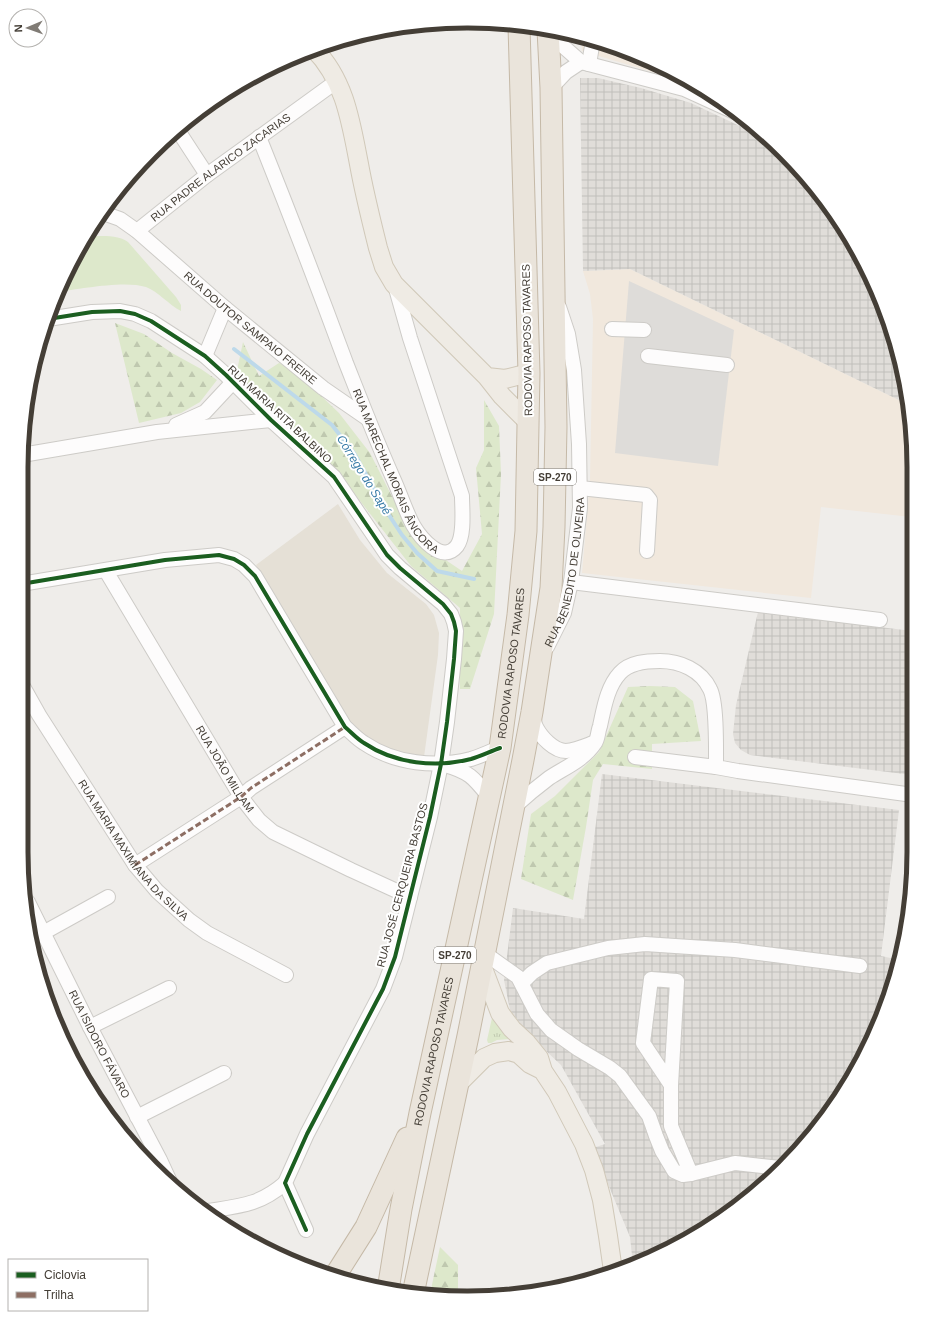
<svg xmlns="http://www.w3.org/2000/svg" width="935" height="1319" viewBox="0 0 935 1319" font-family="Arial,sans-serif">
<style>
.commercial{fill:#f1e8dd}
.industrial{fill:url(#industrial-grid)}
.education{fill:#e5e0d6}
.grass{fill:url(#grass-tufts)}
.forest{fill:url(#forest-firs)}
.park{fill:#dde8cb}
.parking{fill:#dedcd9}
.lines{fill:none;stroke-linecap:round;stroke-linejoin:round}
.stream{stroke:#bdd9ea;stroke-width:4}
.minor-casing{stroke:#cdcbc7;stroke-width:16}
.major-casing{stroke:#d0c8b8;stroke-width:20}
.highway-casing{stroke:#c5b9a7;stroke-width:23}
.minor{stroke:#fdfcfc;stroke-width:14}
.major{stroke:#efebe4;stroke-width:18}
.highway{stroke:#eae4db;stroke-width:21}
.quiet{stroke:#8d6e63;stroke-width:3;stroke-dasharray:6 3;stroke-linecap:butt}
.cycleway-casing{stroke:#fff;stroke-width:6}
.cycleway{stroke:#1b5e20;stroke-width:4}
.labels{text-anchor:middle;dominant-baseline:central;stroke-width:4;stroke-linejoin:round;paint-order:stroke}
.shield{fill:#fff;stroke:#7c7872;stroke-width:1}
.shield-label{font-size:10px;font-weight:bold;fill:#443e36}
.street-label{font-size:11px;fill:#443e36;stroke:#fff}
.water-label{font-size:12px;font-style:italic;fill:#387ba7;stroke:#fff}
.rim{fill:none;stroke:#443e36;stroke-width:5}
</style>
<defs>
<pattern id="industrial-grid" width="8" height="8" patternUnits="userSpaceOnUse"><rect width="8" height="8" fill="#e0ddd9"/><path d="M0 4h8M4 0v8" fill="none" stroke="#c1bfbb"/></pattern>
<pattern id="grass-tufts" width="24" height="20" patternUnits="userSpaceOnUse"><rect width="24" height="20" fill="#dde8cb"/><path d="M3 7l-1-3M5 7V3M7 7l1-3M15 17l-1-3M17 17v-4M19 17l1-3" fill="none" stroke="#bfc8af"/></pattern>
<pattern id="forest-firs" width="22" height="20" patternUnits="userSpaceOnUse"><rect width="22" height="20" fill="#dde8cb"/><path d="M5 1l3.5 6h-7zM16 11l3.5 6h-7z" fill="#bfc8af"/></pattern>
</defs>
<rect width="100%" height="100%" fill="#efedea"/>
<path class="commercial" d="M581,36L665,67L693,84L582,51Z
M630,269L909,405L911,517L821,507L811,598L582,573L590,481L593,319L590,294L583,271Z"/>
<path class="industrial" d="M580,78H598L641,88L691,103L765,138L803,173L868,270L899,352L909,405L630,269L583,271Z
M758,612L912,631V775L750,755L741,750L735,743L733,734L736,705Z
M602,774L899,810L881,956L900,960L899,967L868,1049L822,1123L762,1187L691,1238L633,1265L630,1237L593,1148L605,1144L561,1065L529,1035L510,1010L504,980L513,908L584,919Z"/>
<path class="education" d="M338,504L360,540L387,573L426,604L434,615L439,633L438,655L424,757L394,750L374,741L353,728L256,565Z"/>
<path class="grass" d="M495,1015L511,1039L497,1040L491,1043H488L487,1040L492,1018Z"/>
<path class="forest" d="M115,323L144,334L172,353L201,369L217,380L200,402L181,413L139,423Z
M243,342L259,376L279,363L294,370L339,413L370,453L413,538L462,571L482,534L476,468L484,450V400L499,426L501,474L494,614L470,689H460V608L411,566L353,492L236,375Z
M650,686L675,687L693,701L701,741L652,744V769L603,764L593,780L586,827L573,900L521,879L531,814L555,796L599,752L628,687Z
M440,1247L458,1265V1294H430Z"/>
<path class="park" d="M99,236C108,236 120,236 128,242L176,297L181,305V311C169,305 159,292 146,287C125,280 79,289 57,292L81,244L86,237Z"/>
<path class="parking" d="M629,281L734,330L718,466L615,453Z"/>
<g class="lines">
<path class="stream" d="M234,349L332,425L354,453L385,509L402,535L417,553L437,571L474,579"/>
<defs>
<g id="minor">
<path d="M548,33L581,62L684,89L741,115"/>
<path d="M589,64L593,40"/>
<path d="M551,88L566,72L581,62"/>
<path d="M177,129L207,175"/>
<path id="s1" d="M259,137C289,212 318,287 346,363C361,401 376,440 393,478C400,493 405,510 413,525C420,537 442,565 457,546C465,535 462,509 462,496L410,338L395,285"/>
<path id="s2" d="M103,213L120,219L137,231L225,308L323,388L368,419"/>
<path id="s3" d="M137,231L207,175L337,81"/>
<path d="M48,319L92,312L120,311L135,314L151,321L205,356L226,375L271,420L334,477L387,555L400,568L443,604L451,614L454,622L456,631L454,659L447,722L441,764L430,817L395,957L383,989L307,1134L285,1183L306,1230"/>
<path d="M612,329L644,330"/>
<path d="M205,356L225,308"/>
<path d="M648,356L727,365"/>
<path d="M176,425L205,412L233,382"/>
<path d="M22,455L157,432L271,420"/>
<path d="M580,488L646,495L650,500L647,551"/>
<path id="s4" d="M106,571L241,797L259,820L273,832L351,870L410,897"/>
<path d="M571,582L880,620"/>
<path d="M21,584L165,560L219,555L234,559L244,565L255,576L345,727C351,732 357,739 364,743C395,764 436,768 471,759C481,756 491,751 500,748"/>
<path id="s5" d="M547,647L564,613L571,582L580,508L579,444L574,370L568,334L559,307"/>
<path id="s6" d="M21,683L39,715L135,865L157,891L189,920L207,933L286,975"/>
<path d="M533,715C534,718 534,723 536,727C541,737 554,751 566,751C576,750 585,746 593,743"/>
<path d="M635,757L716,767"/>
<path d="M445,765C470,772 474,778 490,798"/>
<path d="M514,807C525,797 537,787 549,778C564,768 584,760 595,743C598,739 598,731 600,726C604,708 607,687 620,673C630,662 647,661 660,661C680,661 701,670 710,689C717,702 716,750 716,767L738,771L913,795"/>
<path d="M135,865L241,797L251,788L345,727"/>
<path id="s7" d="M28,902L90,1027L160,1160L172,1186"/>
<path d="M43,933L108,897"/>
<path d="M483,952L518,977L537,1014L551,1030L578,1049L610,1068L620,1076L649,1116L656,1136L662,1151L674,1171L683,1175L691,1174L671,1126V1085L677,981L651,979L643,1043L671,1085"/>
<path d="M522,983L532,973L547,963L608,948L645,944L735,950L860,966"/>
<path d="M90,1027L169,988"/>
<path d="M137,1117L224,1073"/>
<path d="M691,1174L735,1163L780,1168"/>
<path d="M208,1211C240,1206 260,1205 285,1183"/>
</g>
<path id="major" d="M314,49C345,80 351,123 359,164C364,192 371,220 378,248L384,267L394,284L487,377L502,396L528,422
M487,377L505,379L529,373
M481,963L500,1013L512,1029L526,1042L539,1058L543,1071L557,1092L584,1144L594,1170L602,1200L608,1236L613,1271
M457,1085L484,1058L495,1053L509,1051L519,1054L530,1064L540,1069"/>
<g id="highway">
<path d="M335,1276L366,1227L407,1138"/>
<path id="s8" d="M388,1290L401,1209L420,1113L500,748L518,615L526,531L529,373L519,26"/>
<path d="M413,1294L468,1036L523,760L532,712L551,588L554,527L556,427L551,88L548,30"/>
</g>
</defs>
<use href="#minor" class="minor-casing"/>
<use href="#major" class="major-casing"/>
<use href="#highway" class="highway-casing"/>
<use href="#minor" class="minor"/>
<use href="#major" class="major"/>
<use href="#highway" class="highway"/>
<path class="quiet" d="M135,865L241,797L251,788L345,727
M29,914L33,912"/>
<defs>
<path id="cycleway" d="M48,319L92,312L120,311L135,314L151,321L205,356L226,375L271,420L334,477L387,555L400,568L443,604L451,614L454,622L456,631L454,659L447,722L441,764L430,817L395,957L383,989L307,1134L285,1183L306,1230
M21,584L165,560L219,555L234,559L244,565L255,576L345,727C351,732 357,739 364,743C395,764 436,768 471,759C481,756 491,751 500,748"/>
</defs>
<use href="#cycleway" class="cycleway-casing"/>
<use href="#cycleway" class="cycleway"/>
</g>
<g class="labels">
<g class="shield">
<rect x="534" y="469" width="42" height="16" rx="3"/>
<rect x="434" y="947" width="42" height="16" rx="3"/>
</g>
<g class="shield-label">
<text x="555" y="477">SP-270</text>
<text x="455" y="955">SP-270</text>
</g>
<g class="street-label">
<text stroke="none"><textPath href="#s3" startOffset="105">RUA PADRE ALARICO ZACARIAS</textPath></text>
<text stroke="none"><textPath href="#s2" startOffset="188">RUA DOUTOR SAMPAIO FREIRE</textPath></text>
<text transform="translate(527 340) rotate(-91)">RODOVIA RAPOSO TAVARES</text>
<text transform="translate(280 414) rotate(43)">RUA MARIA RITA BALBINO</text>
<text stroke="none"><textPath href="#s1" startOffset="362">RUA MARECHAL MORAIS ÂNCORA</textPath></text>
<text stroke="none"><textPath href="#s5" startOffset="78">RUA BENEDITO DE OLIVEIRA</textPath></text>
<text stroke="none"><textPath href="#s8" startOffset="639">RODOVIA RAPOSO TAVARES</textPath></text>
<text stroke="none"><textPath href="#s4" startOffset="231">RUA JOÃO MILLAM</textPath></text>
<text stroke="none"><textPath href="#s6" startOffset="202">RUA MARIA MAXIMIANA DA SILVA</textPath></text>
<text transform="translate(402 885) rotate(-75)">RUA JOSÉ CERQUEIRA BASTOS</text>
<text stroke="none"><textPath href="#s7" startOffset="159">RUA ISIDORO FÁVARO</textPath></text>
<text stroke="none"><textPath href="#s8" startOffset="243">RODOVIA RAPOSO TAVARES</textPath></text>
</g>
<g class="water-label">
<text transform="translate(364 475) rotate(58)">Córrego do Sapé</text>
</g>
</g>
<path d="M0 0H935V1319H0ZM467 28H468A439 439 0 0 1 907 467V852A439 439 0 0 1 468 1291H467A439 439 0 0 1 28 852V467A439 439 0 0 1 467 28Z" fill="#fff" fill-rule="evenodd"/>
<path class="rim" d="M467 28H468A439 439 0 0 1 907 467V852A439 439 0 0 1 468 1291H467A439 439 0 0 1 28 852V467A439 439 0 0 1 467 28Z"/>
<rect x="8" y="1259" width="140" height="52" fill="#ffffff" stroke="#b4b2af"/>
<rect x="16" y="1272" width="20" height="6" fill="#1b5e20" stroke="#b4b2af"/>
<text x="44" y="1279" font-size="12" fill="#443e36">Ciclovia</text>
<rect x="16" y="1292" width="20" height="6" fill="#8d6e63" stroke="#b4b2af"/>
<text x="44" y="1299" font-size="12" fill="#443e36">Trilha</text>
<g transform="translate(28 28) rotate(268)"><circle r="19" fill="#ffffff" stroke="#b4b2af"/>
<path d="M0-3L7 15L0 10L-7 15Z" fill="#807b75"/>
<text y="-6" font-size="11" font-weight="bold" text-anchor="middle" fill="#443e36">N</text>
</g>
</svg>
